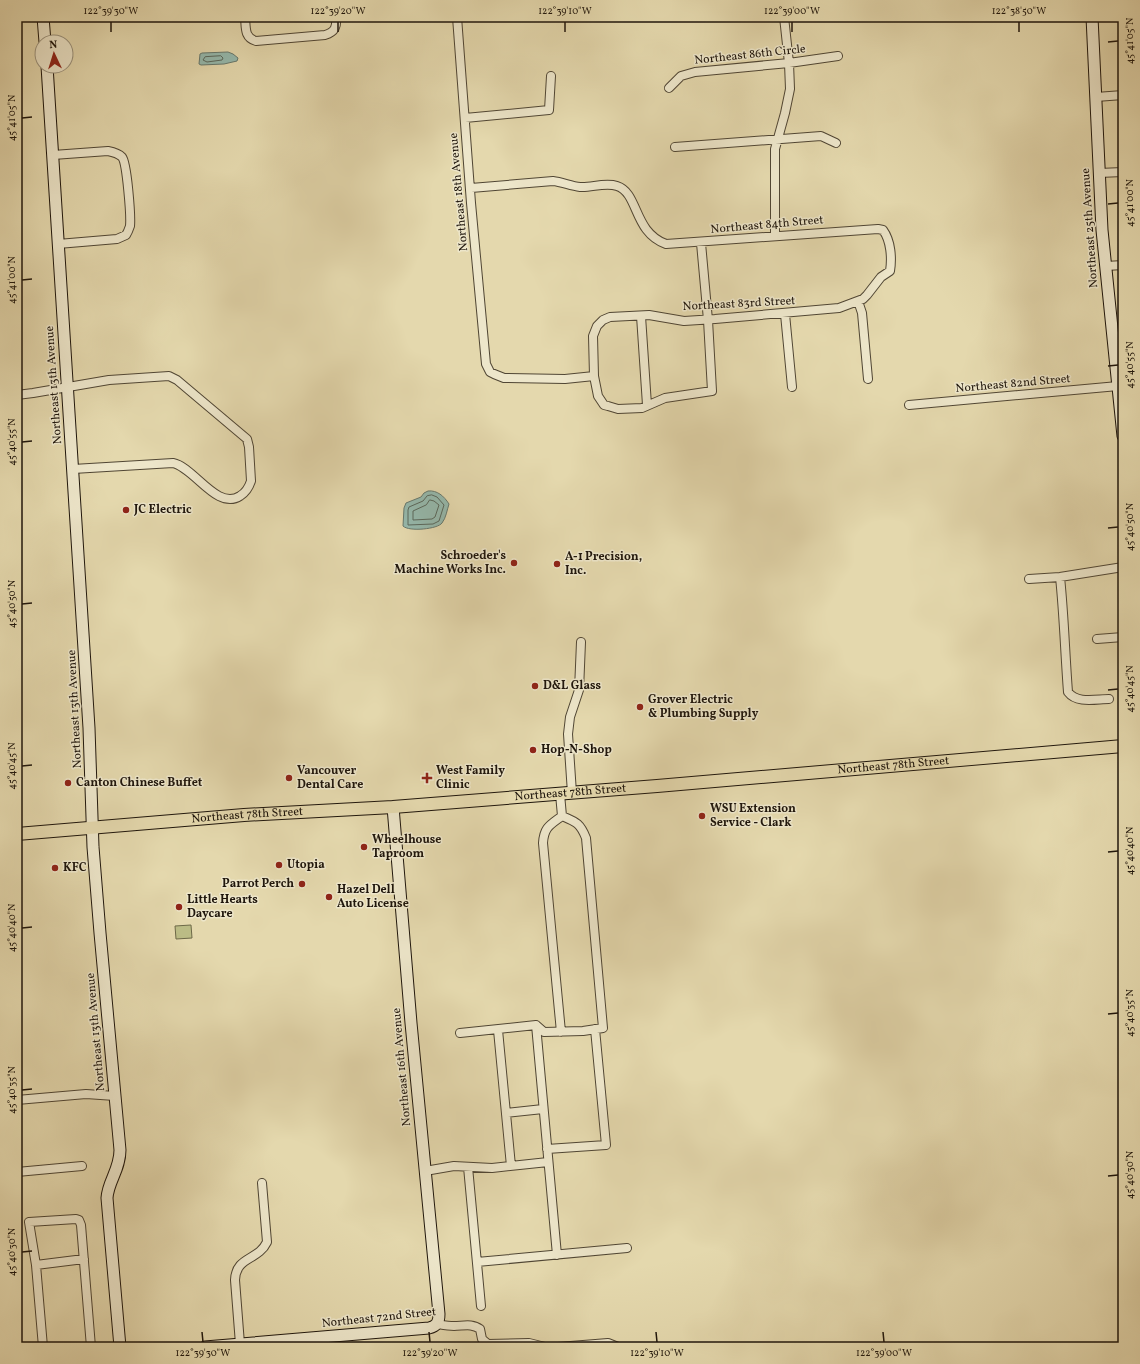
<svg xmlns="http://www.w3.org/2000/svg" width="1140" height="1364" viewBox="0 0 1140 1364" font-family="Vollkorn,serif">
<style>
.green{fill:#bbbc85;stroke:#6d6948}
.water{fill:#95b9ad;stroke:#66786d}
.lines{fill:none;stroke-linecap:round;stroke-linejoin:round}
.shore{stroke:#5a685c;stroke-width:1}
.street-casing{stroke:#504634;stroke-width:10}
.secondary-casing{stroke:#1f160c;stroke-width:13}
.primary-casing{stroke:#1f160c;stroke-width:14}
.street{stroke:#ede6ca;stroke-width:8}
.secondary{stroke:#ede6ca;stroke-width:11}
.primary{stroke:#e4d8ad;stroke-width:12}
.ticks{fill:none;stroke:#1f160c;stroke-width:1.5}
.poi-dot{fill:#8f2418;stroke:#ede6ca;stroke-width:1.5}
.labels{text-anchor:middle;dominant-baseline:central;stroke-width:3;stroke-linejoin:round;paint-order:stroke}
.street-label{font-size:12px;fill:#1f160c;stroke:#ede6ca}
.poi-label{font-size:12px;font-weight:bold;fill:#1f160c;stroke:#ede6ca;text-anchor:start}
.neatline{fill:none;stroke:#1f160c;stroke-width:1.5}
.ticks-label{font-size:10px;text-anchor:middle;fill:#1f160c}
</style>
<rect width="100%" height="100%" fill="#e4d8ad"/>
<filter id="stains"><feTurbulence type="fractalNoise" baseFrequency=".005" numOctaves="4"/><feColorMatrix values="0 0 0 0 .2 0 0 0 0 .09 0 0 0 0 .02 0 0 0 .5 -.17"/></filter>
<radialGradient id="worn" r=".72"><stop offset=".6" stop-color="#630" stop-opacity="0"/><stop offset="1" stop-color="#630" stop-opacity=".3"/></radialGradient>
<path class="green" d="M191,925L192,938L176,939L175,926Z"/>
<path class="water" d="M228,52L233,54L238,58L237,61L224,64L201,65L199,64L200,54L202,53Z
M428,491C437,490 444,496 449,504C447,510 446,518 442,523C438,529 409,532 403,526L404,508L406,503L421,497L424,493Z"/>
<g class="lines">
<path class="shore" d="M221,56L223,58L222,60L207,62L203,60L205,57Z
M432,495L437,497L444,505L439,521L433,524L408,525V510L409,507L423,501L427,496Z
M430,500L434,501L439,505L435,517L432,519L413,520V511L426,505Z"/>
<defs>
<path id="street" d="M245,17C246,27 244,38 256,41L325,35C335,32 337,27 336,17
M457,17L471,203L486,364L490,372L494,374L504,378L565,379L594,376
M669,88L681,76L695,72L789,63L838,56
M1096,97L1123,95
M465,118L549,110L551,76
M675,147L821,136L836,143
M53,155L108,151C113,152 118,153 122,157C127,163 131,216 130,226C129,229 128,232 126,235L117,239L58,244
M1099,173L1123,172
M471,188L553,181C562,182 571,186 580,187C591,188 605,182 617,186C639,193 633,232 666,244L878,229L883,230C891,241 892,258 890,271L881,277L867,295L863,299L839,308L715,319L684,321L649,315L610,317L603,320L597,326L593,336L594,376L598,396L604,405L608,406L618,409L642,408L665,398L712,391L708,320L701,243
M775,236V149L785,113L790,89L789,63L784,17
M1106,266L1123,265
M858,301L862,313L868,379
M785,314L792,387
M641,316L647,405
M17,395L33,393L109,380L169,376L177,380L247,439L249,447L251,481C249,487 245,493 240,496C217,511 194,467 173,463L73,469
M909,405L1118,386
M1060,577C1064,615 1065,653 1068,692C1077,704 1096,699 1109,699
M1029,579L1060,577L1123,567
M1097,639L1123,637
M572,793L568,734L570,717L579,690L581,642
M560,794L562,816C550,825 544,827 543,843L561,1032
M536,1025L557,1255
M498,1030L511,1166
M460,1033L536,1025L544,1032L583,1031L603,1028L586,838C580,823 576,822 562,816
M17,1100L86,1094L115,1096
M506,1113L543,1109
M547,1149L606,1145L595,1029
M468,1167L481,1306
M425,1171L454,1166L492,1168L548,1162
M17,1172L82,1166
M477,1262L627,1248
M36,1265L84,1259
M437,1324C443,1325 448,1326 454,1326C463,1326 472,1323 480,1329L482,1339L488,1344L529,1343L545,1347
M321,1337L322,1347
M240,1344L235,1280C236,1256 258,1261 267,1242L262,1183
M43,1347L36,1265L29,1222L76,1219L79,1220L81,1225L91,1347
M558,1347L608,1343L618,1347"/>
<path id="secondary" d="M43,17L45,42
M1092,17L1102,230L1123,436
M47,66L89,728L93,847L100,933L120,1150C120,1170 108,1181 107,1198L120,1347
M205,1347L429,1328C437,1326 439,1322 439,1314L411,1023L393,807"/>
<g id="primary">
<path id="s1" d="M17,834L244,815L393,807L657,786L1123,746"/>
</g>
</defs>
<use href="#street" class="street-casing"/>
<use href="#secondary" class="secondary-casing"/>
<use href="#primary" class="primary-casing"/>
<use href="#street" class="street"/>
<use href="#secondary" class="secondary"/>
<use href="#primary" class="primary"/>
</g>
<path class="ticks" d="M111,22V32M338,22V32M565,22V32M792,22V32M1019,22V32M1108,42L1118,41M22,118L32,117M1108,204L1118,203M22,280L32,279M1108,366L1118,365M22,442L32,441M1108,528L1118,527M22,604L32,603M1108,690L1118,689M22,766L32,765M1108,852L1118,851M22,928L32,927M1108,1014L1118,1013M22,1090L32,1089M1108,1176L1118,1175M22,1252L32,1251M202,1332L203,1342M429,1332L430,1342M656,1332L657,1342M883,1332L884,1342"/>
<g class="poi-dot">
<circle cx="126" cy="510" r="4"/>
<circle cx="514" cy="563" r="4"/>
<circle cx="557" cy="564" r="4"/>
<circle cx="535" cy="686" r="4"/>
<circle cx="640" cy="707" r="4"/>
<circle cx="533" cy="750" r="4"/>
<circle cx="289" cy="778" r="4"/>
<path d="M425 772h4v4h4v4h-4v4h-4v-4h-4v-4h4z"/>
<circle cx="68" cy="783" r="4"/>
<circle cx="702" cy="816" r="4"/>
<circle cx="364" cy="847" r="4"/>
<circle cx="279" cy="865" r="4"/>
<circle cx="55" cy="868" r="4"/>
<circle cx="302" cy="884" r="4"/>
<circle cx="329" cy="897" r="4"/>
<circle cx="179" cy="907" r="4"/>
</g>
<g class="labels">
<g class="street-label">
<text transform="translate(750 55) rotate(-6)">Northeast 86th Circle</text>
<text transform="translate(459 192) rotate(-95)">Northeast 18th Avenue</text>
<text transform="translate(767 225) rotate(-5)">Northeast 84th Street</text>
<text transform="translate(1090 228) rotate(-94)">Northeast 25th Avenue</text>
<text transform="translate(739 304) rotate(-3)">Northeast 83rd Street</text>
<text transform="translate(1013 384) rotate(-5)">Northeast 82nd Street</text>
<text transform="translate(54 385) rotate(-94)">Northeast 13th Avenue</text>
<text transform="translate(75 709) rotate(-93)">Northeast 13th Avenue</text>
<text stroke="none"><textPath href="#s1" startOffset="879">Northeast 78th Street</textPath></text>
<text stroke="none"><textPath href="#s1" startOffset="555">Northeast 78th Street</textPath></text>
<text stroke="none"><textPath href="#s1" startOffset="231">Northeast 78th Street</textPath></text>
<text transform="translate(96 1032) rotate(-95)">Northeast 13th Avenue</text>
<text transform="translate(402 1067) rotate(-95)">Northeast 16th Avenue</text>
<text transform="translate(379 1318) rotate(-6)">Northeast 72nd Street</text>
</g>
<g class="poi-label">
<text x="134" y="510">JC Electric</text>
<text x="506" y="556" text-anchor="end">Schroeder's<tspan x="506" dy="14">Machine Works Inc.</tspan></text>
<text x="565" y="557">A-1 Precision,<tspan x="565" dy="14">Inc.</tspan></text>
<text x="543" y="686">D&amp;L Glass</text>
<text x="648" y="700">Grover Electric<tspan x="648" dy="14">&amp; Plumbing Supply</tspan></text>
<text x="541" y="750">Hop-N-Shop</text>
<text x="297" y="771">Vancouver<tspan x="297" dy="14">Dental Care</tspan></text>
<text x="436" y="771">West Family<tspan x="436" dy="14">Clinic</tspan></text>
<text x="76" y="783">Canton Chinese Buffet</text>
<text x="710" y="809">WSU Extension<tspan x="710" dy="14">Service - Clark</tspan></text>
<text x="372" y="840">Wheelhouse<tspan x="372" dy="14">Taproom</tspan></text>
<text x="287" y="865">Utopia</text>
<text x="63" y="868">KFC</text>
<text x="294" y="884" text-anchor="end">Parrot Perch</text>
<text x="337" y="890">Hazel Dell<tspan x="337" dy="14">Auto License</tspan></text>
<text x="187" y="900">Little Hearts<tspan x="187" dy="14">Daycare</tspan></text>
</g>
</g>
<rect width="1140" height="1364" fill="none" stroke="#e4d8ad" stroke-width="44"/>
<g transform="translate(54 54) rotate(356)"><circle r="19" fill="#ede6ca" stroke="#9b937e"/>
<path d="M0-3L7 15L0 10L-7 15Z" fill="#8f2418"/>
<text y="-6" font-size="11" font-weight="bold" text-anchor="middle" fill="#1f160c">N</text>
</g>
<rect x="22" y="22" width="1096" height="1320" class="neatline"/>
<g class="ticks-label">
<text x="111" y="14">122°39'30"W</text>
<text x="338" y="14">122°39'20"W</text>
<text x="565" y="14">122°39'10"W</text>
<text x="792" y="14">122°39'00"W</text>
<text x="1019" y="14">122°38'50"W</text>
<text transform="translate(1129 41) rotate(-90)" y="4">45°41'05"N</text>
<text transform="translate(11 118) rotate(-90)" y="4">45°41'05"N</text>
<text transform="translate(1129 203) rotate(-90)" y="4">45°41'00"N</text>
<text transform="translate(11 280) rotate(-90)" y="4">45°41'00"N</text>
<text transform="translate(1129 365) rotate(-90)" y="4">45°40'55"N</text>
<text transform="translate(11 442) rotate(-90)" y="4">45°40'55"N</text>
<text transform="translate(1129 527) rotate(-90)" y="4">45°40'50"N</text>
<text transform="translate(11 604) rotate(-90)" y="4">45°40'50"N</text>
<text transform="translate(1129 689) rotate(-90)" y="4">45°40'45"N</text>
<text transform="translate(11 766) rotate(-90)" y="4">45°40'45"N</text>
<text transform="translate(1129 851) rotate(-90)" y="4">45°40'40"N</text>
<text transform="translate(11 928) rotate(-90)" y="4">45°40'40"N</text>
<text transform="translate(1129 1013) rotate(-90)" y="4">45°40'35"N</text>
<text transform="translate(11 1090) rotate(-90)" y="4">45°40'35"N</text>
<text transform="translate(1129 1175) rotate(-90)" y="4">45°40'30"N</text>
<text transform="translate(11 1252) rotate(-90)" y="4">45°40'30"N</text>
<text x="203" y="1356">122°39'30"W</text>
<text x="430" y="1356">122°39'20"W</text>
<text x="657" y="1356">122°39'10"W</text>
<text x="884" y="1356">122°39'00"W</text>
</g>
<rect width="100%" height="100%" filter="url(#stains)"/>
<rect width="100%" height="100%" fill="url(#worn)"/>
</svg>
